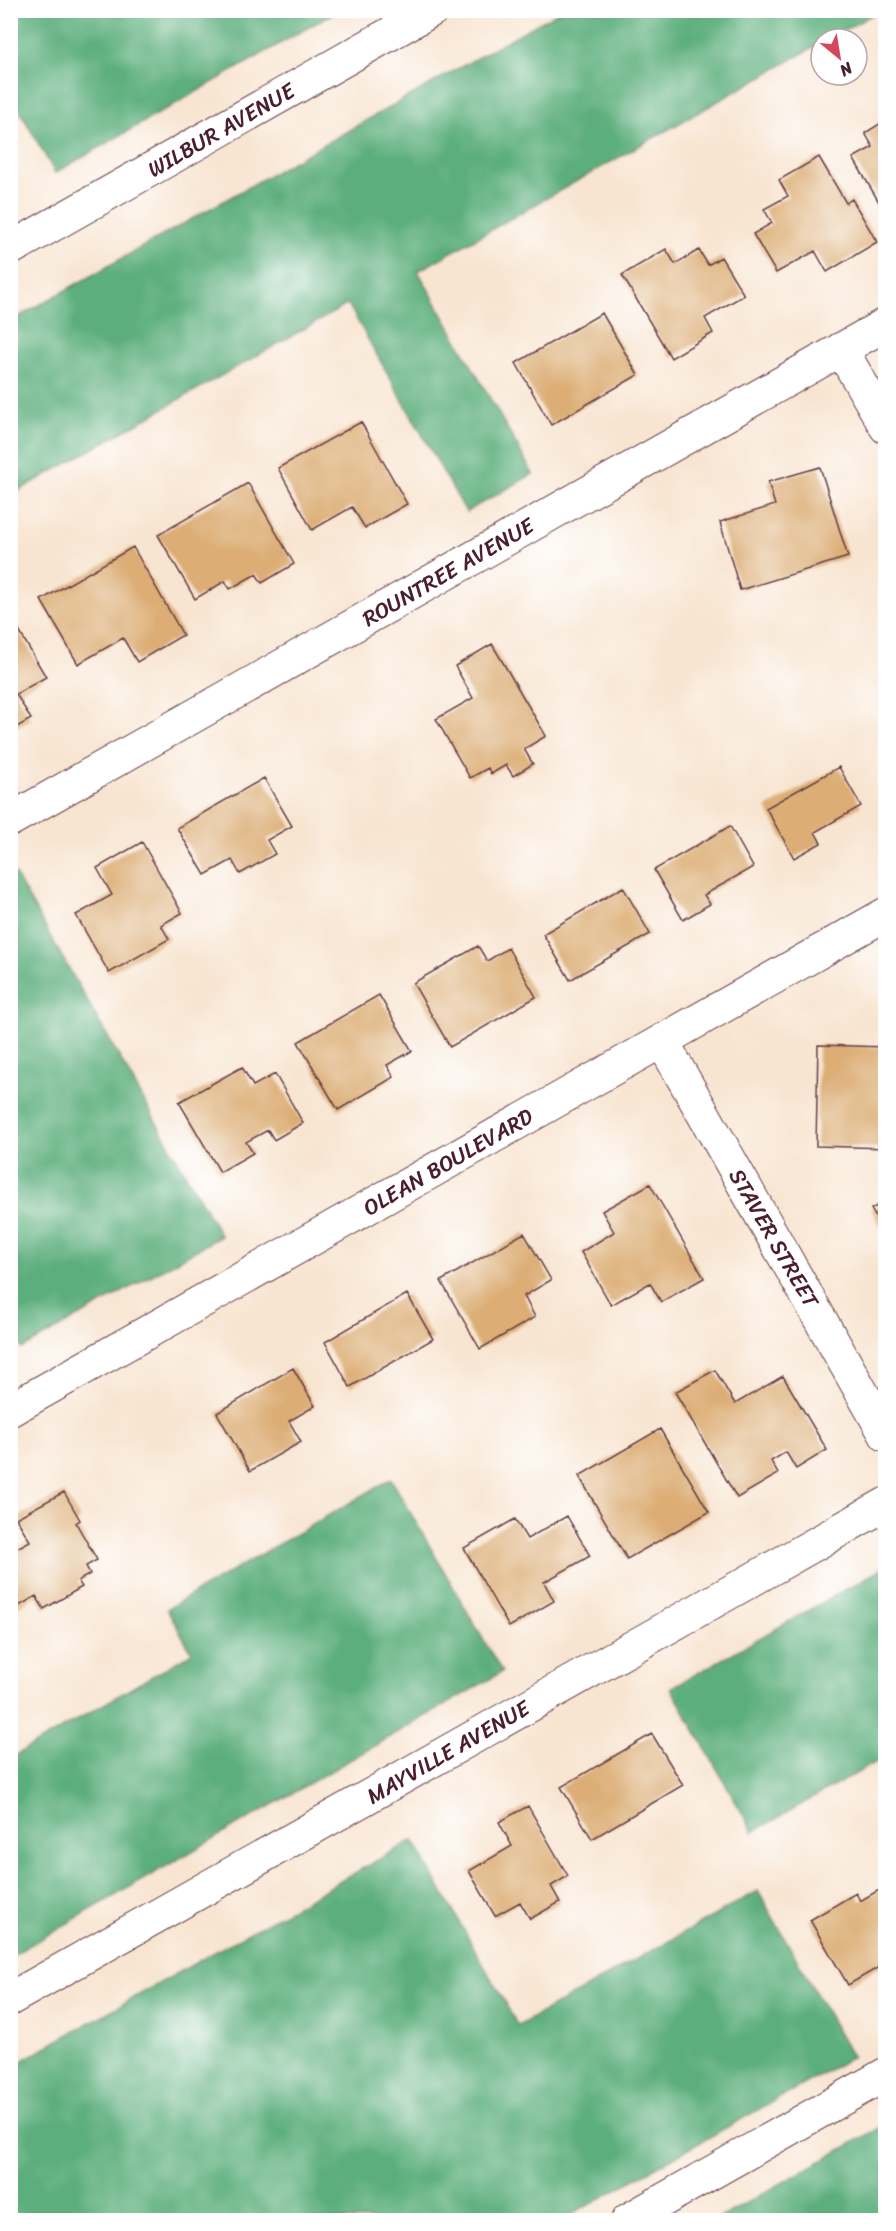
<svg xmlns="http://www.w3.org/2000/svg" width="896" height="2231" viewBox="0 0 896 2231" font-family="Sriracha,sans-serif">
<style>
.forest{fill:#5cae7b;stroke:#536653;stroke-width:1.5}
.building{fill:#dcad74}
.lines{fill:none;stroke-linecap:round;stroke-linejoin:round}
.street-casing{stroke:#643d44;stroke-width:35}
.secondary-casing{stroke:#643d44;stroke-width:35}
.street{stroke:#fff;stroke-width:33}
.secondary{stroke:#fff;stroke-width:33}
.labels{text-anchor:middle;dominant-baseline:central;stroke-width:4.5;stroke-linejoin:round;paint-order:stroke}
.street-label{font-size:22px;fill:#4a1f2b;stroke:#fff}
</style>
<rect width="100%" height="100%" fill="#fff"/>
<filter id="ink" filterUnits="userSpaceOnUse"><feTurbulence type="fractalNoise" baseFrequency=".0167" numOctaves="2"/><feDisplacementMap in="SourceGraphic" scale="12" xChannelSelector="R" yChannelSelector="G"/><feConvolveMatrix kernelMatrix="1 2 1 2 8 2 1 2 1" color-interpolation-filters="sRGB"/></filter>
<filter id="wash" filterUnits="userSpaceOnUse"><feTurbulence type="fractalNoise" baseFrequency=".008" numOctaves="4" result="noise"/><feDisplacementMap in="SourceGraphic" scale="24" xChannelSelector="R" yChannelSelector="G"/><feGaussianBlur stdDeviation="1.35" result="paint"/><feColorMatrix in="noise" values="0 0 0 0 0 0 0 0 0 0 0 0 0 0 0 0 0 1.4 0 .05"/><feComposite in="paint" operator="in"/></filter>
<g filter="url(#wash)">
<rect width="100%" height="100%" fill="#f8e5d1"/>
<path class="forest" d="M10,11L11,10L337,11L55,173L11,95Z
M560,11H879L828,39H821V43L418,271L533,474L466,512L348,304L11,495V321Z
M15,874L221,1236L22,1349L10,1329V877Z
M391,1479L502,1672L11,1956V1758L192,1653L167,1609Z
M885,1567V1757L753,1832L671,1688Z
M413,1840L518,2026L758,1891L852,2057L562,2220H11V2067Z
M885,2125V2220H716Z"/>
<g id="blocks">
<path class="building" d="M886,120V214L853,158L873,147L865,133Z
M819,157L846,203L852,199L877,242L827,272L815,251L776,273L753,234L772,223L764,209L788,196L779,180Z
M666,249L675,264L699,250L708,265L721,257L744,295L705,318L713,333L671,358L622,275Z
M602,313L638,375L551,425L516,363Z
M361,422L407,504L365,528L352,507L312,530L278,468Z
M820,467L848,557L740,590L720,522L775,505L768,482Z
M248,483L294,564L262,583L256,574L230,589L225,581L195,599L158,535Z
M133,547L183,635L137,662L123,638L78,664L41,600Z
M12,619L46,677L16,694L31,719L10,731V620Z
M492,644L546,736L524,749L533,764L513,776L506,765L491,774L488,768L470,778L436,719L473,698L455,666Z
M839,767L861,806L815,832L821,843L794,858L766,808Z
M264,778L292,826L267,840L275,854L240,874L232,860L205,875L177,828Z
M730,826L753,867L704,895L710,904L683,920L654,870Z
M142,842L182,913L161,925L169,939L109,973L76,915L112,895L97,868Z
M623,887L650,934L570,980L543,934Z
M478,946L487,961L508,948L536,997L450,1047L413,983Z
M379,995L412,1051L387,1065L394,1077L338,1110L298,1042Z
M818,1045L886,1047V1148L816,1146Z
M242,1067L253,1086L275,1074L303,1123L274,1140L268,1130L246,1142L253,1153L220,1172L179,1102Z
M650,1184L704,1278L661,1302L650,1283L611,1305L581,1252L614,1232L602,1211Z
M886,1201V1235L871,1209Z
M524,1233L551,1280L524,1296L535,1317L480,1349L441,1281Z
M407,1294L433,1339L350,1387L325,1342Z
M293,1368L315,1406L289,1421L301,1442L250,1471L217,1413Z
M715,1370L735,1404L783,1376L827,1450L796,1469L786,1452L771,1461L778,1474L737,1498L675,1392Z
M660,1429L709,1512L627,1559L579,1476Z
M64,1492L80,1520L76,1523L97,1560L86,1566L90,1574L78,1581L82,1587L44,1609L36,1596L14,1609L10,1603V1552L30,1541L16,1518Z
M567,1516L590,1556L544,1582L554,1601L509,1627L464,1548L515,1519L527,1539Z
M652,1734L683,1785L592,1839L561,1787Z
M528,1806L568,1876L551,1886L560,1902L530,1919L520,1902L495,1916L469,1871L512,1846L499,1822Z
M886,1886V1963L848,1985L810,1920L856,1893L860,1901Z"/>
</g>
</g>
<g filter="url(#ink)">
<use href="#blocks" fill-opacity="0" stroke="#643d44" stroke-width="1.5"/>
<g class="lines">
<defs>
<path id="street" d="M10,249L432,10
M841,349L886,427
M10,820L886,324
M662,1041L886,1435
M10,1999L886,1504
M628,2220L886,2074"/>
<path id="secondary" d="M10,1410L886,914"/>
</defs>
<use href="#street" class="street-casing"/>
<use href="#secondary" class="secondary-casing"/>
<use href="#street" class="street"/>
<use href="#secondary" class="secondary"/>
</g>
</g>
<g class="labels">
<g class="street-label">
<text transform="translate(221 130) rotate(-30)">WILBUR AVENUE</text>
<text transform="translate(448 572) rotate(-30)">ROUNTREE AVENUE</text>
<text transform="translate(448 1162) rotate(-30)">OLEAN BOULEVARD</text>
<text transform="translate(774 1238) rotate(60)">STAVER STREET</text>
<text transform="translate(448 1752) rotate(-30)">MAYVILLE AVENUE</text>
</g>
</g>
<rect width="896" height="2231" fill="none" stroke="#fff" stroke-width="36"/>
<g transform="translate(839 57) rotate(150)"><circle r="28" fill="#ffffff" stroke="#b7a5aa" stroke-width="1.5"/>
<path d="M0-4.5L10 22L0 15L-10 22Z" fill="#d1495b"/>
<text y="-9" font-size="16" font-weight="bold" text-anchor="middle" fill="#4a1f2b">N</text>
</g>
</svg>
